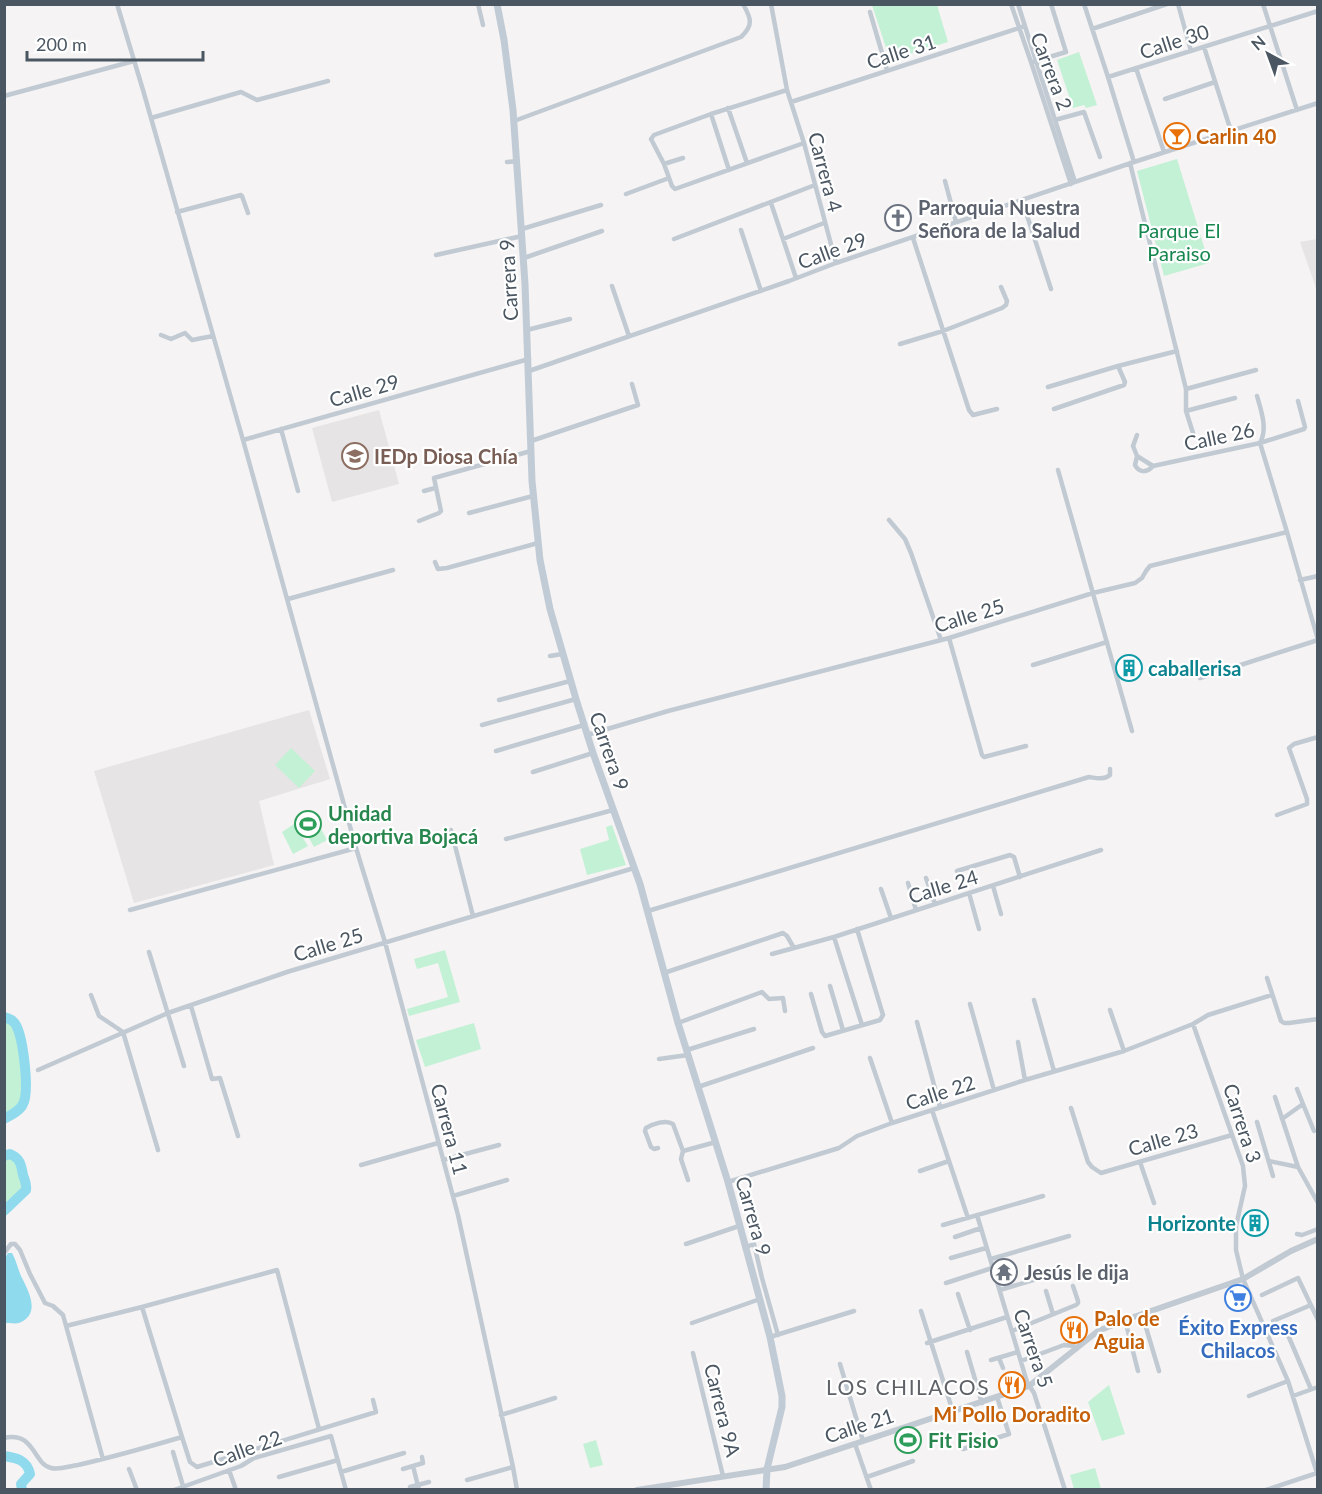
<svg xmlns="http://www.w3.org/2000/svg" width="1322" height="1494" viewBox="0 0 1322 1494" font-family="Lato,sans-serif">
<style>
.education{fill:#e6e4e5}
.green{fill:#c3f1d5}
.water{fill:#90daee}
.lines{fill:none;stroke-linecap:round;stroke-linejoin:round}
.river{stroke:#90daee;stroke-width:10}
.minor{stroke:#c1cad2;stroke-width:4.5}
.tertiary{stroke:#c1cad2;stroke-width:6}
.secondary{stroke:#c1cbd6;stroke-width:7}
.labels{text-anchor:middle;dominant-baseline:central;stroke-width:4.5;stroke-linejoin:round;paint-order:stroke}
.street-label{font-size:20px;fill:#4a5661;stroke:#fff}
.food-label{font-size:20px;font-weight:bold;fill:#c56008;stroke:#fff;text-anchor:start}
.worship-label{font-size:20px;font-weight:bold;fill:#5b616d;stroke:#fff;text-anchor:start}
.park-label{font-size:20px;fill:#17864f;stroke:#fff}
.education-label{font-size:20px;font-weight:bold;fill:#785e54;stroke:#fff;text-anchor:start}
.culture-label{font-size:20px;font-weight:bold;fill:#0d838f;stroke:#fff;text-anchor:start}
.leisure-label{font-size:20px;font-weight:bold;fill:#27864d;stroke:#fff;text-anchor:start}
.shop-label{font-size:20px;font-weight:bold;fill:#366cbe;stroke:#fff}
.neighbourhood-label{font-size:21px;letter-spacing:1.5px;fill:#5f6368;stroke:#fff}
</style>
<rect width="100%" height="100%" fill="#f5f3f3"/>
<path class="education" d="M1317,239H1318L1317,291L1300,242Z
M379,410L399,484L332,502L312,428Z
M309,710L330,779L259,801L274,865L134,903L94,771Z"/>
<path class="green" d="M872,5H937L948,42L890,60Z
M1079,52L1097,105L1086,108L1084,105L1073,108L1057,60Z
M1177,159L1209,263L1164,276L1137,171Z
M291,748L315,771L299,788L275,765Z
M314,816L327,840L314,847L301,824Z
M294,824L308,846L293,854L282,832Z
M612,825L626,865L587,875L580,849L609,840L606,827Z
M445,950L460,1002L409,1016L407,1009L448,997L438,963L417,969L414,959Z
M5,1017C10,1019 13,1020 16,1025C23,1038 30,1091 23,1104C20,1111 11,1115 5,1119Z
M474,1023L481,1049L425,1067L416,1040Z
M10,1154C21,1159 21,1165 23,1175C25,1181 27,1184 26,1190L5,1211V1156Z
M1109,1385L1125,1434L1102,1441L1088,1402Z
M596,1440L603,1465L590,1468L583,1444Z
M1095,1468L1101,1489H1074L1070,1475Z"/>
<path class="water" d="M8,1253H12C16,1260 18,1269 21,1276C28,1290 42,1314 19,1323C15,1324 9,1323 5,1323L4,1259Z"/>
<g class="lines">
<path class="river" d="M4,1017C10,1019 13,1020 16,1025C23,1038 30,1091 23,1104C20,1111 11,1115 4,1119
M4,1156L10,1154C21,1159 21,1165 23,1175C25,1181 27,1184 26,1190L4,1211
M4,1456C17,1458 27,1460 30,1474L21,1484L22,1490"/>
<path class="minor" d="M117,4L143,90L243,440L356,848L385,942L458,1215L513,1467L517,1490
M478,4L483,25
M771,4L787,90L804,143L836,263
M1011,4L1031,62L1036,61L1075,182
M1018,4L1036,61L1066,52L1051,4
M1084,4L1108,77L1134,162
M1178,4L1191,51
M1263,4L1297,110
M870,12L887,70
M1092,29L1167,4
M1204,47L1231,131
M1031,62L1071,184
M1136,68L1164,152
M1108,77L1318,11
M787,90L711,114L654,135L651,139L664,164L672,186L675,189L804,143
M4,96L134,61
M1165,99L1215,82
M791,102L1025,26
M728,108L747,163
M711,114L729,170
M151,118L241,92L257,100L328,81
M1055,120L1084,112L1100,157
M514,121L741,37C754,25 751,18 743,4
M507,162L517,161
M1130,163L1186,389V411L1193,433
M664,164L683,158
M945,181L956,222
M626,194L669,178
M1022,200L1051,289
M771,203L796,278
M177,212L241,195L242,196L248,213
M522,229L601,205
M741,230L761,291
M913,238L969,410L973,415L997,409
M674,239L815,185
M783,239L824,223
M436,255L522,236
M524,258L602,231
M612,286L629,336
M527,330L570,319
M161,335L171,339L185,333L192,340L213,336
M900,344L943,331L1002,308L1006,305L1007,301L1001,287
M529,371L789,281L836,263L1134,162L1318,103
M1048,387L1118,366L1177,351
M1186,389L1256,370
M1257,396C1261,410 1268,429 1260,443L1287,532
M1054,409L1124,385L1125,382L1118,366
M1186,411L1235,398
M281,429L298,491
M1137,435L1133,446L1137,456L1153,466L1260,443L1304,429L1305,427L1298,401
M243,440L529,359
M531,441L638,405L632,384
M1137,456L1135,465C1139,473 1147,473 1153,466
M1058,470L1132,731
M424,491L435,488
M469,513L533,496
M889,520L905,539L911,553L941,640
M419,521L439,513L441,511L434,478L531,451
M435,562L438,569L447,568L538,543
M1300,580L1318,576
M288,599L393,570
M949,638L982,755L984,757L1026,746
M550,656L562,654
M1033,665L1107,642
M1200,678L1318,640
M499,700L570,681
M482,725L576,699
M587,735L668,711L949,638L1093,593L1135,583L1142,578L1146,571L1150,566L1287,532L1318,640
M496,751L584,725
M533,772L593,753
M1277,815L1307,804V799L1289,748L1294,744L1318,737
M451,830L473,916
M506,839L613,810
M957,871L1010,855L1014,857L1020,877
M926,878L935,904
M908,883L916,910
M993,886L1001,914
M881,889L891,918
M969,893L979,929
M130,910L356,848
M648,911L1089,777C1096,778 1104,780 1110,775V769
M834,937L862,1025
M149,952L184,1066
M772,954L834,937L1101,850
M664,973L783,933L787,936L794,948
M1267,978L1281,1021L1284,1023H1289L1318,1019
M830,986L843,1030
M811,994L822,1032L825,1036L880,1020L883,1015L857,929
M91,995L99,1016L123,1032L158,1150
M1034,1000L1054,1071
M970,1004L994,1090
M191,1006L212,1079L220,1078L238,1136
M1110,1010L1124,1051
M917,1022L940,1107
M678,1023L762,992L769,999L783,998L785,1011
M1193,1024L1243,1166L1245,1186L1236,1226V1250L1243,1279L1288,1381L1317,1473L1266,1490
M1018,1042L1025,1080
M687,1050L754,1029
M870,1058L892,1123
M659,1059L688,1055
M38,1070L168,1013L287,972L634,868
M698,1087L813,1048
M1275,1097L1298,1167L1318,1203
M1303,1104L1314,1131
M1071,1108L1088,1162L1092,1167L1101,1173L1232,1135
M932,1110L968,1218
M1282,1119L1303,1104L1297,1089
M1257,1122L1273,1176
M658,1148L654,1149L651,1147L645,1131L646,1128C653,1124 666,1119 673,1124L683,1151L681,1159L688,1180
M683,1151L716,1142
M443,1160L499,1145
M1269,1161L1298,1167
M1140,1162L1154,1203
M361,1165L438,1143
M920,1171L949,1161
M728,1182L839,1148L857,1136L892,1123L1025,1080L1124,1051L1193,1024L1208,1015L1272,995
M453,1196L507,1180
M977,1215L1027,1382L1034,1393L1065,1490
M943,1225L1043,1196
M1297,1234L1302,1235L1318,1229
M955,1237L981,1228
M686,1244L739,1226
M746,1247L754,1244L762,1278L778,1335
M4,1253L11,1244H15L20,1250L30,1274L45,1303L53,1306L63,1315L103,1459
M951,1258L986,1248
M991,1259L1069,1236
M946,1283L992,1268
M1000,1290L1067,1270
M1046,1291L1053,1314
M958,1294L970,1330
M1262,1295L1298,1278L1318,1320
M142,1307L182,1437
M921,1311L953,1412
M1142,1314L1159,1371
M1125,1320L1138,1371
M1273,1321L1311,1305
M692,1323L760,1299
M66,1326L142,1307L277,1270L319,1429
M1012,1331L1076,1305L1078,1303V1301L1073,1286
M1288,1335L1311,1389
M770,1337L854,1311
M927,1343L1007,1317
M967,1352L982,1403
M693,1353L723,1476
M999,1358L1003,1368
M991,1360L1018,1352
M1021,1361L1064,1345L1074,1346L1076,1349
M840,1364L863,1441
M1249,1396L1288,1381
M1293,1396L1318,1387
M501,1415L555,1398
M4,1438C35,1431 33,1464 51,1468C59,1470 70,1466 78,1465C113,1457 148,1447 182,1437L190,1462L197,1467L376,1412L373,1400
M855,1444L871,1490
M963,1449L1009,1434L997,1397
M173,1452L183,1486
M413,1466L419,1490
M129,1469L137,1490
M403,1469L423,1463L422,1457
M229,1470L236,1490
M341,1472L404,1453
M279,1477L338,1460
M867,1477L913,1461
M467,1480L513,1467
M410,1487L429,1482
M174,1490L241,1466L254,1458L331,1436L346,1490"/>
<path class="tertiary" d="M637,1490L785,1467L1029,1386L1098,1331L1128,1319L1243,1279L1291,1251L1318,1239"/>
<path class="secondary" d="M497,4L504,40L513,110L525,284L532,481L540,560L550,609L576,699L593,753L640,884L678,1023L728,1182L770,1337L782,1396V1407L767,1469L766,1490"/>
</g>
<defs>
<symbol id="bar-ring" viewBox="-11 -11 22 22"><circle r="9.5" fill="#fff" stroke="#e8710a" stroke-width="1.5"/><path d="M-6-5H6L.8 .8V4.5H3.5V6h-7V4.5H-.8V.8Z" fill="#e8710a"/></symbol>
<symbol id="church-ring" viewBox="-11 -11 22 22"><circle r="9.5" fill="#fff" stroke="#6b7280" stroke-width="1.5"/><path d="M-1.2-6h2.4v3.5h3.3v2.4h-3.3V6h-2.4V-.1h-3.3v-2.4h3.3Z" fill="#6b7280"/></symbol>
<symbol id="school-ring" viewBox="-11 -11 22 22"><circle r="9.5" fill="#fff" stroke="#8d6e63" stroke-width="1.5"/><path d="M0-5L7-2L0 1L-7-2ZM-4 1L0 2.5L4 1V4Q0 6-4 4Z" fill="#8d6e63"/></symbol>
<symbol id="building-ring" viewBox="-11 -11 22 22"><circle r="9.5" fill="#fff" stroke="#0f9aa8" stroke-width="1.5"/><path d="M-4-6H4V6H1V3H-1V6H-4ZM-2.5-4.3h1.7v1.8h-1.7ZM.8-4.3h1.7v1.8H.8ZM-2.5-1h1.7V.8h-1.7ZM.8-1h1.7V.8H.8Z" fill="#0f9aa8"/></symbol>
<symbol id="stadium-ring" viewBox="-11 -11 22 22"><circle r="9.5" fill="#fff" stroke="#2e9e5b" stroke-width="1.5"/><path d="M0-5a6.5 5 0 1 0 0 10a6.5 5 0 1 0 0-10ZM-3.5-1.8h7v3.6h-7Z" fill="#2e9e5b"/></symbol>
<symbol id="temple-ring" viewBox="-11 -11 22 22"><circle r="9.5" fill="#fff" stroke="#6b7280" stroke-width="1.5"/><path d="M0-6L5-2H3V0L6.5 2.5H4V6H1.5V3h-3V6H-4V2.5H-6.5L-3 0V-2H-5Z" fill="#6b7280"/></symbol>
<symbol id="supermarket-ring" viewBox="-11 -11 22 22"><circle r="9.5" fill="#fff" stroke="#3f7fe0" stroke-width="1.5"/><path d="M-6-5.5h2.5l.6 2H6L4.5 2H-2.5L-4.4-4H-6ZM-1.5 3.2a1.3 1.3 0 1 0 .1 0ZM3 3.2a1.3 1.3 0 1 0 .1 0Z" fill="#3f7fe0"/></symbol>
<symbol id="restaurant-ring" viewBox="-11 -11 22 22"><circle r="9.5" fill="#fff" stroke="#e8710a" stroke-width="1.5"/><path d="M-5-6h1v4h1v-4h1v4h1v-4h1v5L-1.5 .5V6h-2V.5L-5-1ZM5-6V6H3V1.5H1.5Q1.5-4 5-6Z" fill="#e8710a"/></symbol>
</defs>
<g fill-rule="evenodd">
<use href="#bar-ring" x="1162" y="121" width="30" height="30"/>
<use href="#church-ring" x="883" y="203" width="30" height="30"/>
<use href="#school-ring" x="340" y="441" width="30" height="30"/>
<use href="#building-ring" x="1114" y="653" width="30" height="30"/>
<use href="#stadium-ring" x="293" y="809" width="30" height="30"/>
<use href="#building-ring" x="1240" y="1208" width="30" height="30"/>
<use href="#temple-ring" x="989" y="1257" width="30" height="30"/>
<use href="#supermarket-ring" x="1223" y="1283" width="30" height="30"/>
<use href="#restaurant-ring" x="1059" y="1315" width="30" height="30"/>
<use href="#restaurant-ring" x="997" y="1370" width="30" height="30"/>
<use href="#stadium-ring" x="893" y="1425" width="30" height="30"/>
</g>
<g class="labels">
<g class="street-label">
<text transform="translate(1174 41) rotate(-18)">Calle 30</text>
<text transform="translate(901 51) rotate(-18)">Calle 31</text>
<text transform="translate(1052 71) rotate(69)">Carrera 2</text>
<text transform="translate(826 172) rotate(75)">Carrera 4</text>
<text transform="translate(832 250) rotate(-20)">Calle 29</text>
<text transform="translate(508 280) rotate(-93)">Carrera 9</text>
<text transform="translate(364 390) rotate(-16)">Calle 29</text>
<text transform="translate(1219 436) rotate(-12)">Calle 26</text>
<text transform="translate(969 615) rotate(-17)">Calle 25</text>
<text transform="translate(610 751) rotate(71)">Carrera 9</text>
<text transform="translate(943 886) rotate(-17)">Calle 24</text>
<text transform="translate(328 944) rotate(-17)">Calle 25</text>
<text transform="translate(940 1092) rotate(-18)">Calle 22</text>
<text transform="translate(1243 1123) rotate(72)">Carrera 3</text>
<text transform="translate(450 1129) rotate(75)">Carrera 11</text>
<text transform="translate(1163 1139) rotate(-16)">Calle 23</text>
<text transform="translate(754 1216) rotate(74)">Carrera 9</text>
<text transform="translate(1034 1348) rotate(71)">Carrera 5</text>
<text transform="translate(723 1410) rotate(76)">Carrera 9A</text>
<text transform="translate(859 1425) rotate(-18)">Calle 21</text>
<text transform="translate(247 1448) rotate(-20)">Calle 22</text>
</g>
<g class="food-label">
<text x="1196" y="136">Carlin 40</text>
<text x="1094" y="1318">Palo de<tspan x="1094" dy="23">Aguia</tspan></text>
<text x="1012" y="1414" text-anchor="middle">Mi Pollo Doradito</text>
</g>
<g class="worship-label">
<text x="918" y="207">Parroquia Nuestra<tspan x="918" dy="23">Señora de la Salud</tspan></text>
<text x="1024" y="1272">Jesús le dija</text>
</g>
<g class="park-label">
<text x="1179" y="230">Parque El<tspan x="1179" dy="23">Paraiso</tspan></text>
</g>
<g class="education-label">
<text x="374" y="456">IEDp Diosa Chía</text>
</g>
<g class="culture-label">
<text x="1148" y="668">caballerisa</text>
<text x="1236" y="1223" text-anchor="end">Horizonte</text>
</g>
<g class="leisure-label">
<text x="328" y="813">Unidad<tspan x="328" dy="23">deportiva Bojacá</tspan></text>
<text x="928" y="1440">Fit Fisio</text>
</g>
<g class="shop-label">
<text x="1238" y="1327">Éxito Express<tspan x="1238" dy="23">Chilacos</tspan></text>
</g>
<g class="neighbourhood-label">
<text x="908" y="1386">LOS CHILACOS</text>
</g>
</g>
<rect width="1322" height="1494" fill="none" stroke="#4a5661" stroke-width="12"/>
<g transform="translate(1268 54) rotate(319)" stroke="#ffffff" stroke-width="4.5" paint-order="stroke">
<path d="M0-4.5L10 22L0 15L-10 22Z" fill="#4a5661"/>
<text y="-9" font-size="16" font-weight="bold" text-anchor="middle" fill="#4a5661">N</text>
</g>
<path d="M27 51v9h176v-9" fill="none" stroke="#4a5661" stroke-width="3"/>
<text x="36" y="51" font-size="18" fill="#4a5661" stroke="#ffffff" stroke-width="4.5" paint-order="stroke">200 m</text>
</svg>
